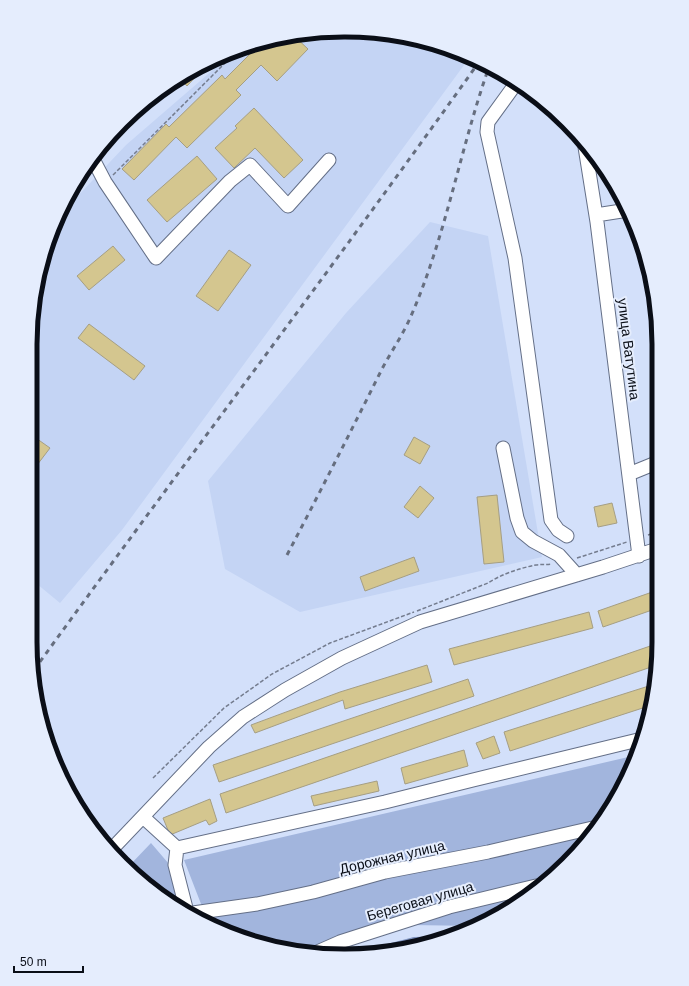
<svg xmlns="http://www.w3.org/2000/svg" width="689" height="986" viewBox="0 0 689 986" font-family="Helvetica,sans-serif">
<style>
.built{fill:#c4d4f4}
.garden{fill:#a2b5dd}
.water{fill:url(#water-waves)}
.building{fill:#d4c68f;stroke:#a59e83}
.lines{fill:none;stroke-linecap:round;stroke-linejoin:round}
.minor-casing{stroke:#646f87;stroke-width:15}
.path{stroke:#747c8e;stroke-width:1.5;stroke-dasharray:4 2;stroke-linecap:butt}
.minor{stroke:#fff;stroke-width:13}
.rail{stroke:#666e7f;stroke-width:3;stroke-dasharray:5 5;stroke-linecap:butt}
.labels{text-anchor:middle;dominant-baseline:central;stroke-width:4;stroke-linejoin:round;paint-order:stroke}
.street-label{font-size:14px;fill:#0a0e17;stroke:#e5edfd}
.rim{fill:none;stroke:#0a0e17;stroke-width:5}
</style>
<defs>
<pattern id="water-waves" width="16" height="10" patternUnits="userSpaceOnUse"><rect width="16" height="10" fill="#7d92c0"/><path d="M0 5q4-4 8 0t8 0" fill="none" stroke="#65769b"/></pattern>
</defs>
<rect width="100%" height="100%" fill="#d3e0fa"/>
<path class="built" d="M345,30L406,36L470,57L122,530L60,603L31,579L36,283L58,217L126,145L236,50L283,36Z
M430,222L488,236L542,557L300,612L225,569L208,481L346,313Z"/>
<path class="garden" d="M637,755L635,762L606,816L567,864L484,923L475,926L411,925L329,953H304L224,932L208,922L184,860Z
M151,843L181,878L183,906L137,878L128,867Z"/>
<path class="water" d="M446,936L406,950L360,951L414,937Z"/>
<path class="building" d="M293,35L308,49L277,81L261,65L236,90L241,95L187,148L176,137L134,180L122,169L166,124L169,127L222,75L225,79L250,54L247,52L254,45L283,36Z
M198,68L201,71L187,86L182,81L190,72Z
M254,108L303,160L284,178L255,148L234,168L215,148L237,128L235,126Z
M197,156L217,179L167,222L147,200Z
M113,246L125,260L89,290L77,276Z
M229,250L251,265L218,311L196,296Z
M89,324L145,366L134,380L78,338Z
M33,436L50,448L34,469L33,468Z
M414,437L430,446L420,464L404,455Z
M420,486L434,498L418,518L404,507Z
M497,495L504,562L484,564L477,497Z
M612,503L617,523L598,527L594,507Z
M414,557L419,571L365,591L360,577Z
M658,590V608L603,627L598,611Z
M589,612L593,628L454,665L449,649Z
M659,643L657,665L226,813L220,794Z
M427,665L432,682L345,709L343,700L255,733L251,725L340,692Z
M468,679L474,696L219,782L213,765Z
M655,684L652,705L510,751L504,732Z
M494,736L500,753L483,759L476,743Z
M464,750L468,766L405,784L401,768Z
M377,781L379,791L314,806L311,796Z
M210,799L217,821L209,825L206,820L170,835L163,818Z"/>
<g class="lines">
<defs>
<path id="minor" d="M517,82L488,122L487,132L515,258L551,520L558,530L567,536
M585,147L597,222L639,556
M94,161L105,182L156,258L230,181L250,165L288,206L329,160
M596,215L628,210
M503,448L517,518L522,532L533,541L559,555L577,575
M629,474L656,463
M143,817L177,848L385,802L473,780L642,739
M177,848L175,865L186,908
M112,849L209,747L243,717L285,690L342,658L420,622L603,567L657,549
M193,913L257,904L313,892L385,872L488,852L597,827
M315,953L340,942L449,907L536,886"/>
</defs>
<use href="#minor" class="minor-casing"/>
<path class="path" d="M113,175L239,49
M648,535L657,532
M577,558L627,542
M417,611L488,583C502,574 520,568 536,565C542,564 547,565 552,564
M153,778L224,708L272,674L330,643L414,612"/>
<use href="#minor" class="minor"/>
<path class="rail" d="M287,555C319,494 350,433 381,371C390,353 403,335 411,316C446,236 460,149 489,67
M34,670C181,467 334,266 479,62"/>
</g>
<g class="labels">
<g class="street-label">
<text transform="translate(629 349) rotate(83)">улица Ватутина</text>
<text transform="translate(392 857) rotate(-13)">Дорожная улица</text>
<text transform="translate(420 901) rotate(-16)">Береговая улица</text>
</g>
</g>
<path d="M0 0H689V986H0ZM344 37H345A307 307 0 0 1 652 344V642A307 307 0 0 1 345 949H344A307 307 0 0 1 37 642V344A307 307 0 0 1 344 37Z" fill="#e5edfd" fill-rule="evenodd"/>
<path class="rim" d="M344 37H345A307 307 0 0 1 652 344V642A307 307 0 0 1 345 949H344A307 307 0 0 1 37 642V344A307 307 0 0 1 344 37Z"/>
<path d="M14 966v6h69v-6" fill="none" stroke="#0a0e17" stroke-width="2"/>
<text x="20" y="966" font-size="12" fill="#0a0e17" stroke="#e5edfd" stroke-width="3" paint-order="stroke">50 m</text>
</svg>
